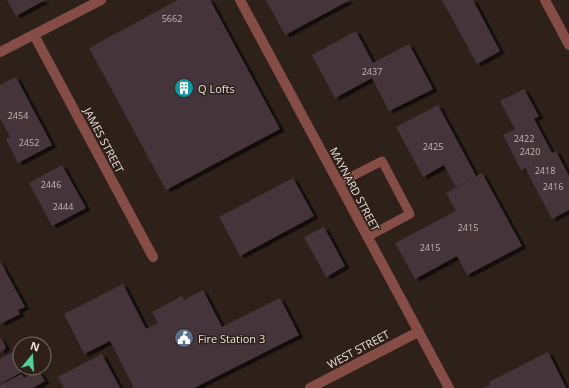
<svg xmlns="http://www.w3.org/2000/svg" width="569" height="388" viewBox="0 0 569 388" font-family="'Open Sans',sans-serif">
<style>
.building{fill:#44353b;filter:url(#shadow)}
.lines{fill:none;stroke-linecap:round;stroke-linejoin:round}
.service{stroke:#854d45;stroke-width:9}
.minor{stroke:#854d45;stroke-width:10}
.labels{text-anchor:middle;dominant-baseline:central;stroke-width:3;stroke-linejoin:round;paint-order:stroke}
.number-label{font-size:9px;fill:#c0b7b4}
.poi-label{font-size:11px;fill:#eae2dc;stroke:#2d2119;text-anchor:start}
.street-label{font-size:11px;fill:#eae2dc;stroke:#2d2119}
</style>
<defs>
<filter id="shadow"><feDropShadow dx="4.5" dy="2.5" stdDeviation="0" flood-color="#0009"/></filter>
</defs>
<rect width="100%" height="100%" fill="#2d2119"/>
<path class="building" d="M7,0H45L16,16Z
M178,0H210L280,129L166,190L89,48Z
M266,0H350L285,35Z
M442,0H473L500,51L477,64Z
M356,31L373,63L409,44L433,89L389,111L372,78L335,98L312,55Z
M16,77L52,145L18,163L6,139L10,137L0,118V85Z
M524,89L539,116L534,119L552,153L556,151L569,176V210L552,219L525,168L521,170L503,135L515,129L500,101Z
M438,105L476,176L456,187L444,165L423,177L396,127Z
M62,165L86,208L52,226L29,183Z
M482,173L522,246L467,275L457,256L415,279L395,243L456,211L446,193Z
M293,178L314,216L240,256L219,217Z
M324,227L345,266L326,277L304,237Z
M0,261L25,307L18,310L20,314L0,324Z
M123,284L146,329L158,323L152,312L182,296L184,300L203,290L222,327L280,298L299,335L194,388H134L110,341L84,354L64,314Z
M0,337L6,348L0,352Z
M12,352L22,372L0,384V359Z
M548,352L566,388H484L490,385L489,382Z
M102,354L120,388H64L58,377Z
M39,371L45,381L33,388H0V385L22,374L24,378Z"/>
<g class="lines">
<path class="service" d="M339,183L382,161L410,214L367,237"/>
<path class="minor" d="M240,0L449,388
M545,0L569,45
M34,35L153,257
M0,52L101,0
M310,388L418,332"/>
</g>
<defs>
<symbol id="building-disc" viewBox="-11 -11 22 22"><circle r="9.5" fill="#0f9aa8" stroke="#2d2119"/><path d="M-4-6H4V6H1V3H-1V6H-4ZM-2.5-4.3h1.7v1.8h-1.7ZM.8-4.3h1.7v1.8H.8ZM-2.5-1h1.7V.8h-1.7ZM.8-1h1.7V.8H.8Z" fill="#fff"/></symbol>
<symbol id="civic-disc" viewBox="-11 -11 22 22"><circle r="9.5" fill="#5c6f8a" stroke="#2d2119"/><path d="M-.6-6.5H3V-4.5H.6V-3L4-1V1h2V6H-6V1h2V-1L-.6-3ZM-1.2 2.5V6h2.4V2.5Z" fill="#fff"/></symbol>
</defs>
<g fill-rule="evenodd">
<use href="#building-disc" x="173" y="77" width="22" height="22"/>
<use href="#civic-disc" x="173" y="327" width="22" height="22"/>
</g>
<g class="labels">
<g class="number-label">
<text x="172" y="18">5662</text>
<text x="372" y="71">2437</text>
<text x="18" y="115">2454</text>
<text x="524" y="138">2422</text>
<text x="29" y="142">2452</text>
<text x="433" y="146">2425</text>
<text x="530" y="151">2420</text>
<text x="545" y="170">2418</text>
<text x="51" y="184">2446</text>
<text x="553" y="186">2416</text>
<text x="63" y="206">2444</text>
<text x="468" y="227">2415</text>
<text x="430" y="247">2415</text>
</g>
<g class="poi-label">
<text x="198" y="88">Q Lofts</text>
<text x="198" y="338">Fire Station 3</text>
</g>
<g class="street-label">
<text transform="translate(104 140) rotate(62)">JAMES STREET</text>
<text transform="translate(355 189) rotate(62)">MAYNARD STREET</text>
<text transform="translate(358 349) rotate(-28)">WEST STREET</text>
</g>
</g>
<g transform="translate(32 356) rotate(18)"><circle r="19" fill="#2d2119" stroke="#796e67"/>
<path d="M0-3L7 15L0 10L-7 15Z" fill="#4fd399"/>
<text y="-6" font-size="11" font-weight="bold" text-anchor="middle" fill="#eae2dc">N</text>
</g>
</svg>
